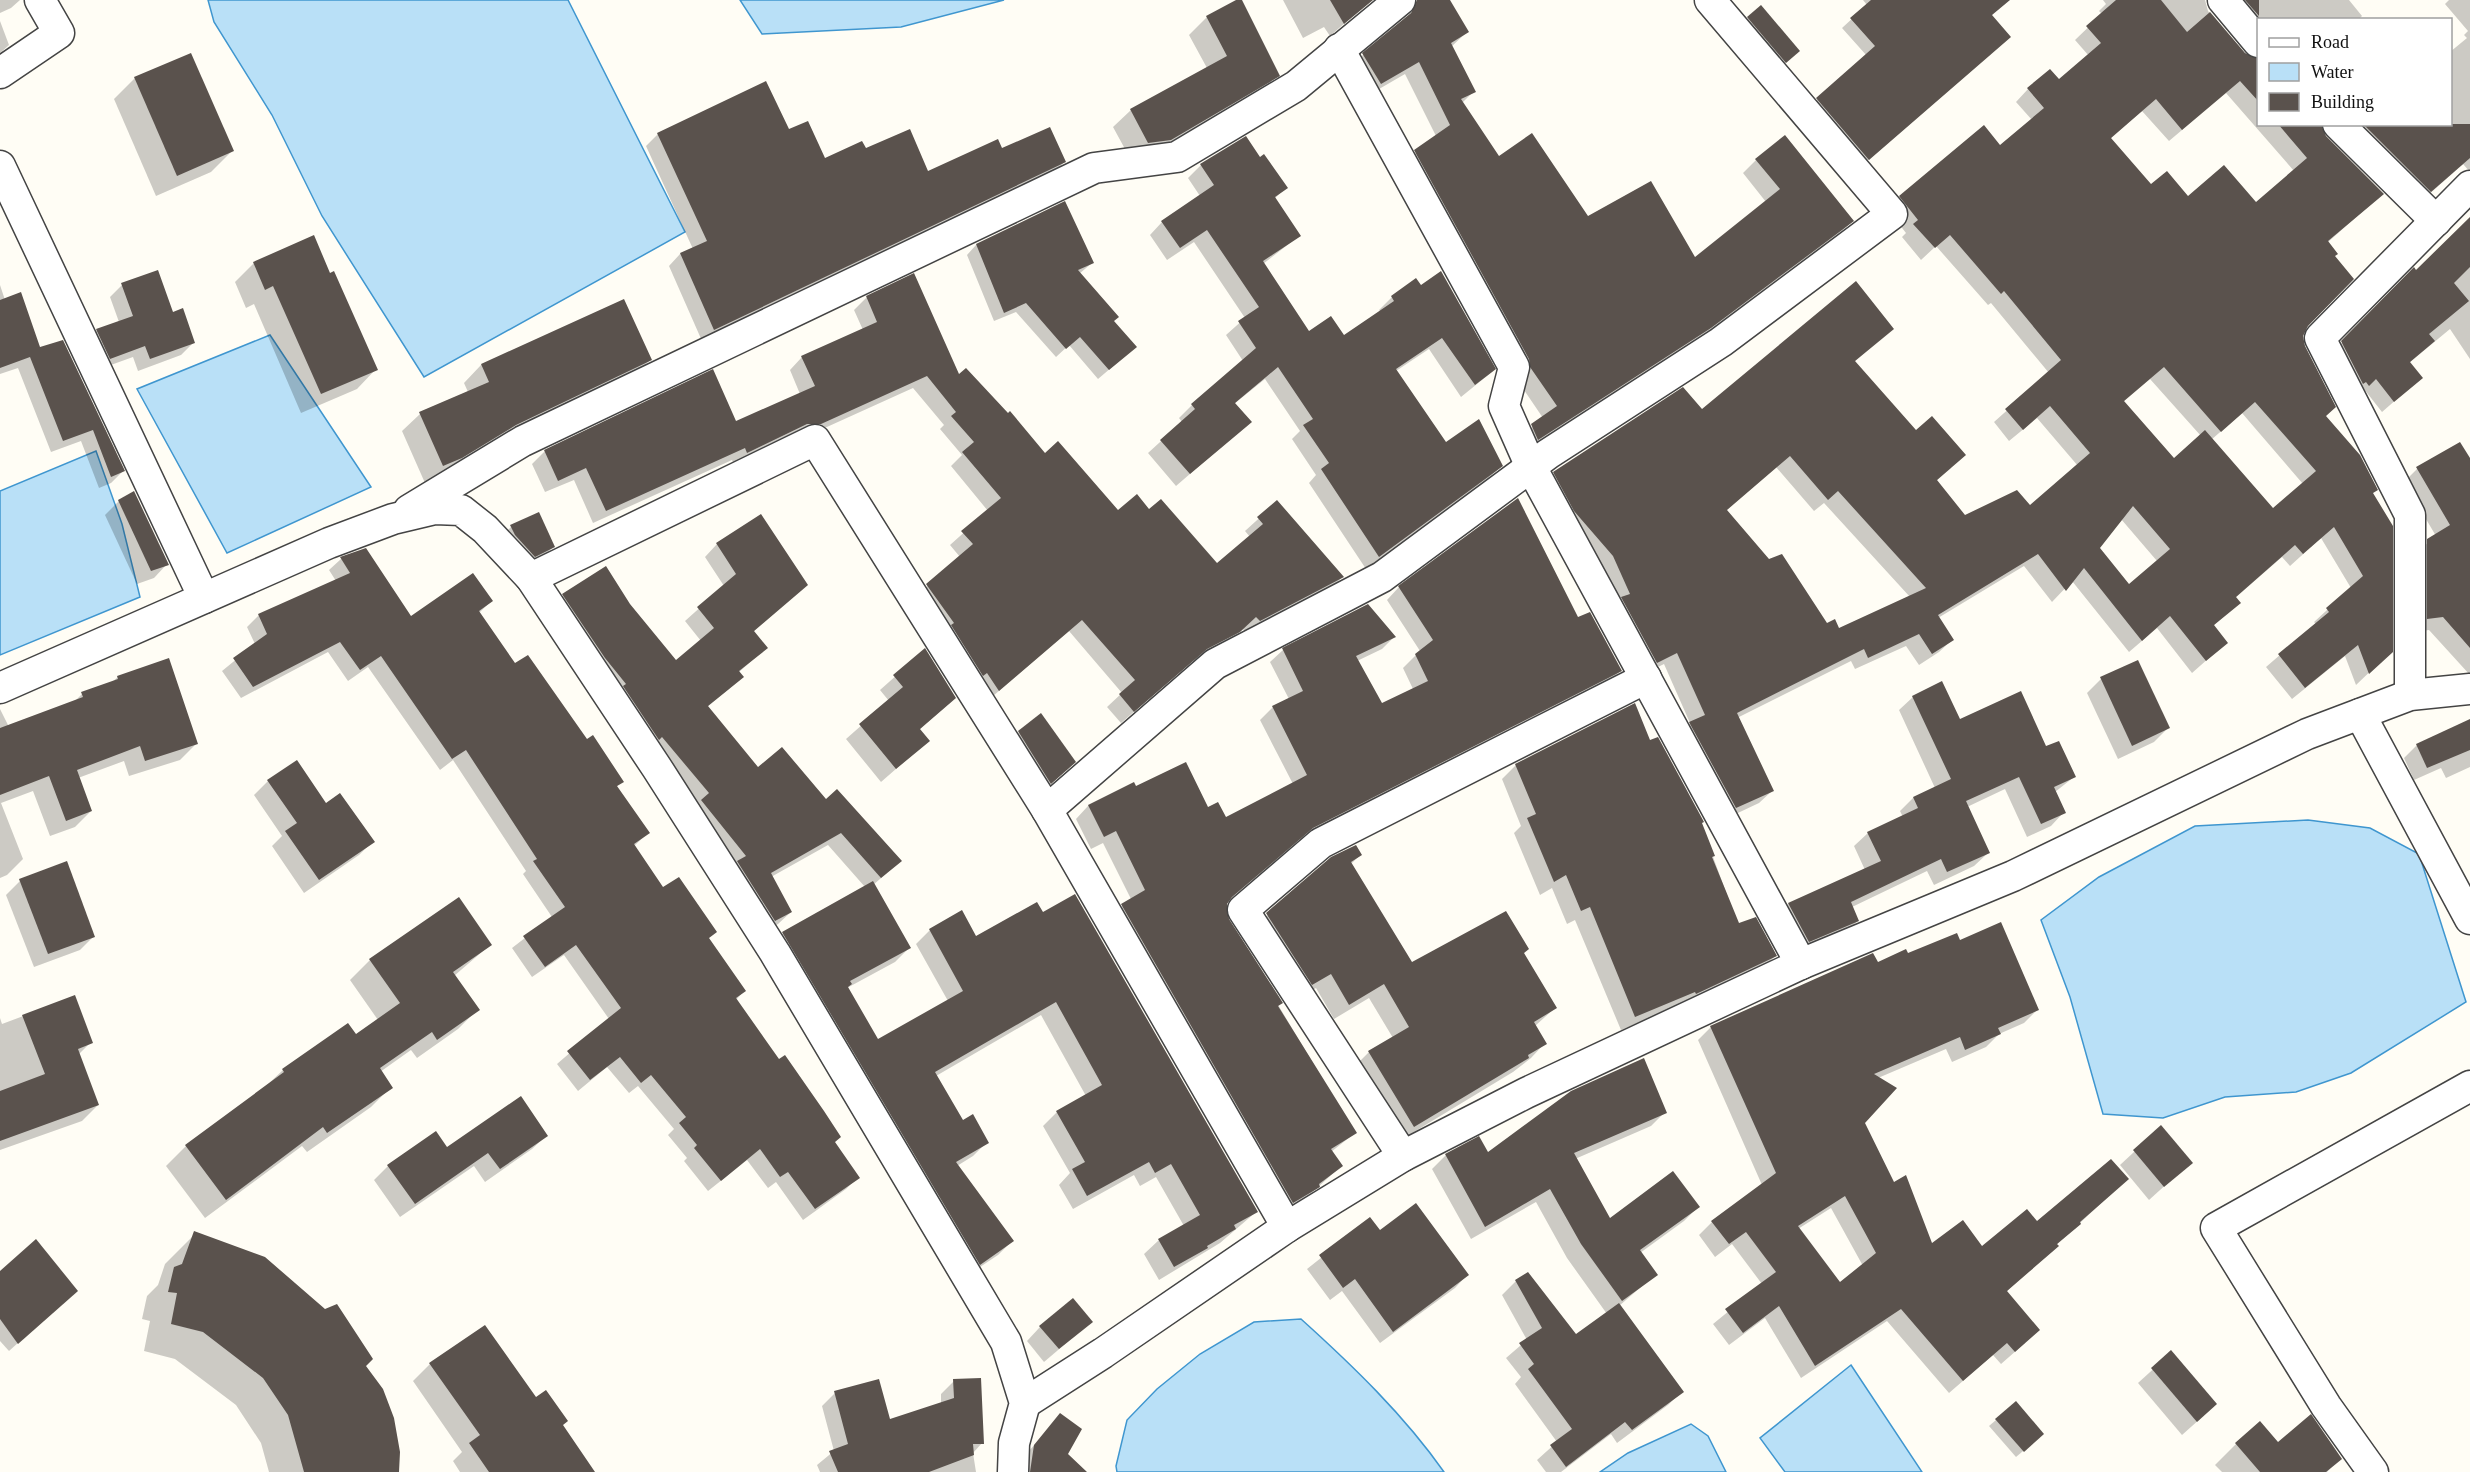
<svg xmlns="http://www.w3.org/2000/svg" width="2470" height="1472" font-family="'Times New Roman',serif">
<style>
.water{fill:#b9e0f7;stroke:#3f96cf;stroke-width:1.5}
.shadow{fill:#0003;fill-rule:evenodd}
.building{fill:#5a524d;fill-rule:evenodd}
.lines{fill:none;stroke-linecap:round;stroke-linejoin:round}
.minor-casing{stroke:#444;stroke-width:33}
.minor{stroke:#fff;stroke-width:30}
</style>
<rect width="100%" height="100%" fill="#fffdf5"/>
<g class="water">
<path d="M208,0H568L685,232L424,377L322,216L272,115L214,22Z"/>
<path d="M740,0H1004L901,27L762,34Z"/>
<path d="M270,335L371,487L227,553L137,389Z"/>
<path d="M96,451L122,524L140,597L0,655V491Z"/>
<path d="M2308,820L2370,828L2419,854L2466,1002L2351,1073L2296,1092L2225,1097L2163,1118L2103,1114L2070,997L2041,920L2099,877L2195,826Z"/>
<path d="M1301,1319C1352,1365 1404,1415 1444,1472H1117L1116,1466L1127,1420L1157,1389L1200,1354L1254,1322Z"/>
<path d="M1851,1365L1922,1472H1785L1760,1438Z"/>
<path d="M1691,1424L1708,1436L1726,1472H1600L1628,1453Z"/>
</g>
<g class="shadow">
<path d="M0,0H20L11,8L0,13Z"/>
<path d="M1240,0L1278,75L1260,93L1152,158L1131,160L1113,127L1131,110L1207,68L1189,35L1207,17Z"/>
<path d="M1283,0H1371L1330,36L1324,27L1303,38Z"/>
<path d="M1445,0H1448L1467,32L1451,47L1474,91L1462,103L1498,158L1588,218L1695,260L1766,202L1743,173L1756,160L1852,221L1839,234L1696,341L1525,452L1519,439L1543,418L1518,381L1402,164L1436,136L1405,74L1367,96L1350,68L1363,55Z"/>
<path d="M1863,0H2007L1990,16L1999,46L1859,168L1808,108L1867,56L1842,28L1867,5Z"/>
<path d="M2103,0H2205L2208,11L2244,54L2258,60V124H2320L2325,137L2382,194L2327,243L2301,336L2325,417L2372,494L2378,664L2356,685L2345,656L2292,699L2266,667L2316,624L2314,622L2351,588L2321,538L2290,566L2282,557L2235,598L2239,603L2213,626L2226,643L2192,673L2157,628L2129,652L2072,581L2052,602L2024,566L1938,618L1952,640L1939,652L1919,665L1906,646L1855,669L1851,661L1737,718L1772,791L1759,803L1723,820L1677,736L1690,723L1664,664L1644,674L1541,486L1554,473L1892,329L1854,362L1916,433L1951,468L1936,481L1965,517L2030,507L2078,466L2037,418L2009,441L1994,422L2049,373L1991,303L1988,305L1936,246L1921,260L1902,237L1906,233L1888,210L1900,197L2000,147L2032,120L2016,102L2028,89L2059,81L2089,56L2075,40L2102,14L2099,11L2106,4ZM2226,93L2294,171L2255,204L2188,198L2151,186L2110,139L2142,111L2169,141ZM2150,379L2201,436L2173,460L2123,402ZM2242,413L2303,484L2273,510L2211,440ZM1776,467L1814,511L1824,503L1910,597L1838,630L1826,625L1725,511ZM2121,519L2157,561L2129,586L2098,548Z"/>
<path d="M2221,0H2349L2362,16L2358,20H2258Z"/>
<path d="M2449,0H2470V172L2463,164L2418,204L2338,124H2450V52L2467,38L2464,35L2468,31L2445,4Z"/>
<path d="M1748,18L1791,58L1779,68L1742,25Z"/>
<path d="M0,21L9,45L0,53Z"/>
<path d="M135,78L232,151L211,172L156,196L114,99Z"/>
<path d="M788,131L824,160L865,150L928,173L1002,150L1064,162L1053,174L702,341L669,266L680,254L693,249L646,146L658,134Z"/>
<path d="M1246,138L1260,159L1286,188L1274,199L1299,236L1263,264L1309,333L1344,337L1381,312L1379,310L1392,297L1421,287L1441,273L1493,371L1461,397L1429,349L1396,371L1445,444L1501,466L1488,479L1366,569L1309,483L1316,475L1292,439L1300,431L1265,379L1234,404L1250,422L1176,486L1148,453L1182,422L1179,418L1192,405L1243,361L1226,335L1245,318L1194,242L1167,260L1150,235L1162,222L1200,196L1188,178L1201,165Z"/>
<path d="M2470,239V359L2450,329L2409,363L2421,378L2382,412L2364,389L2357,396L2331,354L2414,269L2416,272Z"/>
<path d="M976,245L1092,263L1079,274L1113,321L1125,356L1098,379L1069,345L1056,357L1016,312L994,321L967,255Z"/>
<path d="M254,263L330,275L376,369L357,389L301,413L254,304L246,308L235,282Z"/>
<path d="M0,285L5,300L123,471L111,483L99,488L81,441L51,452L18,368L0,374Z"/>
<path d="M122,285L172,314L194,342L181,355L138,371L133,357L97,370L84,342L97,330L119,322L110,297Z"/>
<path d="M867,297L1045,455L1118,512L1149,511L1217,566L1250,537L1245,531L1277,502L1342,577L1330,590L1246,633L1243,629L1225,644L1192,661L1121,723L1107,707L1122,693L1069,631L986,702L914,598L960,557L950,545L988,511L951,466L962,455L940,429L944,425L913,388L807,436L734,465L732,460L593,523L574,480L545,492L532,464L545,451L735,423L800,394L790,370L802,357L863,330L854,310Z"/>
<path d="M623,301L650,360L632,378L425,483L402,431L420,414L468,392L464,383L481,365Z"/>
<path d="M2470,461V675L2429,630L2415,632V554L2436,536L2404,482L2417,469Z"/>
<path d="M119,501L167,564L154,578L137,584L105,515Z"/>
<path d="M511,527L553,547L539,561L520,570L497,541Z"/>
<path d="M717,544L806,585L753,632L766,648L738,673L729,689L707,707L758,769L782,749L887,873L873,885L909,948L895,962L847,988L877,1041L948,1001L916,944L930,930L976,938L1036,904L1256,1212L1220,1243L1159,1280L1144,1254L1159,1240L1184,1226L1156,1177L1140,1186L1134,1175L1073,1209L1059,1185L1070,1173L1043,1126L1057,1112L1086,1096L1041,1015L936,1076L962,1123L987,1142L973,1156L957,1166L1012,1241L998,1255L965,1277L769,947L783,933L865,887L828,845L771,877L791,912L778,924L762,933L551,608L563,595L629,604L675,662L701,641L685,621L724,586L705,557Z"/>
<path d="M365,549L410,618L491,601L478,614L514,666L622,782L616,787L648,833L634,846L663,889L708,939L744,991L736,1000L858,1177L846,1189L803,1220L776,1182L768,1188L747,1160L708,1191L684,1161L687,1158L668,1135L674,1129L638,1086L629,1093L607,1067L578,1091L557,1064L609,1019L564,955L532,977L512,948L552,917L523,874L526,871L453,760L440,770L368,667L348,681L328,652L241,698L222,671L255,644L247,627L259,615L336,581L329,570L341,559Z"/>
<path d="M1399,587L1577,619L1620,671L1608,683L1299,840L1226,904L1227,920L1355,1133L1331,1152L1341,1166L1305,1199L1280,1214L1109,917L1131,899L1103,843L1091,849L1076,819L1088,806L1133,784L1135,788L1207,809L1225,819L1293,784L1260,720L1273,707L1289,699L1270,662L1283,650L1394,637L1382,649L1357,661L1382,705L1413,689L1403,668L1420,651L1387,600Z"/>
<path d="M925,650L955,698L919,730L928,741L881,782L846,739L889,701L880,690Z"/>
<path d="M118,677L196,744L180,760L129,776L124,761L78,778L91,811L75,827L50,836L33,791L1,803L23,859L7,875L0,878V709L9,727L74,702L82,694L112,682Z"/>
<path d="M2101,679L2168,728L2154,742L2118,759L2087,693Z"/>
<path d="M1913,697L1959,721L2046,748L2074,777L2055,792L2064,812L2051,826L2027,837L2005,789L1967,807L1988,853L1974,866L1934,885L1927,871L1852,907L1858,921L1844,934L1795,955L1775,918L1788,904L1865,870L1854,846L1868,833L1903,817L1900,811L1913,798L1935,788L1899,710Z"/>
<path d="M2470,721V767L2446,778L2441,768L2414,780L2404,758L2417,745Z"/>
<path d="M1019,732L1063,773L1039,794L1007,743Z"/>
<path d="M1649,742L1701,824L1738,925L1775,956L1761,970L1621,1030L1575,920L1567,924L1552,888L1540,895L1514,833L1521,826L1502,779L1516,765Z"/>
<path d="M268,781L326,805L373,841L359,855L304,893L272,846L282,836L254,795Z"/>
<path d="M1360,855L1351,864L1411,964L1523,954L1555,1008L1535,1026L1545,1043L1531,1058L1513,1072L1399,1141L1354,1067L1369,1052L1393,1038L1369,998L1334,1019L1316,988L1297,999L1252,929L1332,859Z"/>
<path d="M20,881L94,936L80,950L34,967L6,895Z"/>
<path d="M1959,942L2037,1010L2024,1023L1999,1034L1986,1047L1952,1062L1946,1049L1878,1078L1863,1123L1893,1184L1931,1246L1982,1249L2127,1179L2006,1292L2025,1343L2001,1364L1993,1355L1949,1393L1887,1321L1801,1378L1765,1318L1729,1345L1713,1324L1762,1284L1732,1244L1715,1257L1699,1235L1712,1222L1762,1185L1698,1040L1711,1027L1877,964ZM1831,1208L1863,1266L1840,1285L1798,1229Z"/>
<path d="M490,945L454,976L478,1009L458,1029L417,1058L411,1050L380,1072L391,1087L371,1107L307,1152L302,1146L205,1218L166,1166L186,1146L265,1087L283,1070L356,1036L378,1020L350,980L370,960Z"/>
<path d="M74,997L91,1042L78,1055L98,1105L82,1121L0,1150V1018L2,1024Z"/>
<path d="M1665,1112L1651,1126L1575,1159L1610,1220L1698,1207L1684,1221L1640,1253L1656,1274L1619,1306L1682,1391L1668,1405L1617,1443L1611,1434L1561,1472H1546L1537,1460L1557,1442L1515,1384L1521,1377L1506,1358L1527,1340L1502,1295L1516,1281L1576,1336L1607,1314L1567,1258L1536,1202L1471,1239L1432,1169L1446,1155L1487,1154Z"/>
<path d="M2161,1127L2191,1162L2149,1200L2120,1165Z"/>
<path d="M546,1136L532,1149L485,1182L474,1166L400,1217L374,1180L388,1166L447,1149Z"/>
<path d="M1370,1219L1379,1233L1467,1275L1455,1288L1380,1343L1342,1291L1330,1300L1307,1269Z"/>
<path d="M193,1236L364,1366L397,1472H269L261,1443L236,1405L175,1359L144,1351L150,1321L142,1319L147,1296L158,1285L165,1264Z"/>
<path d="M0,1273L76,1291L9,1351L0,1341Z"/>
<path d="M1091,1322L1044,1362L1027,1341L1040,1327Z"/>
<path d="M2171,1353L2201,1418L2182,1435L2138,1383Z"/>
<path d="M430,1364L535,1399L562,1425L594,1472H460L453,1461L462,1452L413,1381Z"/>
<path d="M954,1381L982,1443L973,1453L976,1472H820L817,1465L834,1451L822,1406L835,1393L889,1421L941,1404V1394Z"/>
<path d="M1060,1415L1066,1454L1075,1472H1021L1023,1458Z"/>
<path d="M1996,1420L2036,1440L2016,1457L1989,1426Z"/>
<path d="M2236,1444H2278L2340,1458L2327,1472H2222L2215,1465Z"/>
</g>
<g class="building">
<path d="M1236,0H1242L1280,76L1171,140L1148,143L1130,109L1227,56L1206,16Z"/>
<path d="M1330,0H1373L1344,24Z"/>
<path d="M1417,0H1450L1469,32L1451,43L1476,92L1461,99L1499,156L1532,133L1588,216L1651,181L1695,257L1780,189L1755,159L1785,135L1854,221L1711,328L1538,440L1531,424L1557,406L1530,367L1529,359L1414,150L1450,125L1419,62L1381,84L1362,53L1411,13Z"/>
<path d="M1871,0H2010L1992,15L2011,37L1869,160L1816,98L1875,46L1850,18Z"/>
<path d="M2116,0H2161L2187,32L2210,12L2245,53L2259,59V102L2240,81L2182,130L2156,99L2111,138L2151,184L2167,171L2188,196L2224,165L2256,202L2307,158L2278,124H2321L2326,136L2384,194L2328,241L2338,254L2335,256L2354,279L2308,326L2303,336L2305,346L2336,407L2326,416L2360,455L2378,490L2373,493L2393,526V652L2369,674L2358,645L2305,688L2278,654L2329,612L2326,608L2363,576L2334,527L2303,554L2295,545L2236,597L2241,603L2214,625L2228,643L2206,661L2170,616L2142,641L2084,568L2066,591L2038,554L1938,615L1954,640L1932,654L1919,634L1868,658L1864,649L1737,713L1774,791L1736,808L1689,722L1705,715L1677,653L1657,663L1621,597L1630,594L1613,556L1574,511L1553,472L1683,387L1702,409L1856,281L1894,329L1855,361L1916,430L1932,416L1966,455L1937,480L1965,515L2017,490L2030,505L2090,453L2050,406L2023,430L2005,409L2061,360L2004,291L2001,294L1950,235L1935,248L1913,224L1918,220L1899,196L1984,125L2000,145L2044,108L2027,88L2050,69L2059,79L2101,43L2086,26ZM2164,367L2221,432L2255,402L2316,471L2273,508L2205,430L2174,458L2124,401ZM1790,456L1828,500L1838,491L1926,588L1839,628L1835,619L1827,623L1782,554L1769,559L1727,510ZM2133,506L2170,549L2129,584L2100,548Z"/>
<path d="M2245,0H2259V16Z"/>
<path d="M1761,5L1800,51L1786,63L1747,17Z"/>
<path d="M191,53L234,151L177,176L134,77Z"/>
<path d="M766,81L789,129L808,121L825,158L862,141L866,148L910,129L928,171L998,139L1002,148L1050,127L1066,162L714,330L680,253L707,241L657,133Z"/>
<path d="M2363,124H2470V158L2431,192Z"/>
<path d="M1246,136L1260,157L1264,154L1288,188L1275,197L1301,236L1263,261L1309,331L1331,316L1344,335L1394,301L1391,296L1416,278L1421,285L1441,271L1496,369L1475,385L1442,338L1396,369L1446,442L1479,419L1503,466L1379,557L1321,469L1329,463L1303,425L1313,419L1278,367L1235,403L1252,422L1190,474L1160,440L1195,409L1191,404L1256,348L1238,321L1259,307L1207,230L1180,248L1161,221L1214,185L1200,164Z"/>
<path d="M1065,201L1094,263L1078,270L1119,317L1114,321L1137,347L1109,370L1080,337L1066,349L1026,303L1004,313L976,244Z"/>
<path d="M2470,217V267L2454,283L2469,301L2429,334L2435,341L2410,362L2423,378L2394,402L2376,379L2369,386L2366,382L2363,384L2341,341L2414,267L2416,270Z"/>
<path d="M314,235L330,273L334,271L378,370L321,394L273,286L265,290L253,262Z"/>
<path d="M158,270L173,312L183,308L195,343L150,359L145,346L110,359L96,329L133,316L121,283Z"/>
<path d="M914,273L959,374L966,368L1008,413L1010,411L1045,453L1058,441L1118,510L1137,494L1149,509L1161,499L1217,563L1263,524L1257,517L1277,500L1344,577L1260,621L1256,617L1240,632L1207,649L1134,712L1119,694L1135,680L1082,620L999,691L987,673L983,676L951,625L954,623L926,584L973,544L961,531L1001,498L962,452L974,442L951,416L956,412L927,376L821,424H807L747,453L745,448L606,511L586,468L558,481L544,450L713,369L736,421L815,386L801,356L877,322L866,296Z"/>
<path d="M21,292L40,347L63,340L125,471L111,477L93,430L63,441L30,357L0,368V300Z"/>
<path d="M624,299L652,360L516,425L462,458L443,466L419,412L489,382L481,364Z"/>
<path d="M2460,442L2470,458V648L2443,617L2427,619V539L2450,525L2416,467Z"/>
<path d="M134,491L169,565L151,571L118,500Z"/>
<path d="M1518,498L1578,617L1590,612L1622,671L1313,828L1232,897L1227,904L1229,919L1283,1003L1278,1006L1357,1133L1331,1149L1343,1166L1319,1184L1320,1187L1293,1203L1121,904L1145,890L1116,831L1104,837L1088,805L1134,782L1136,786L1186,762L1208,807L1218,802L1226,817L1307,775L1272,706L1303,691L1282,648L1368,604L1396,637L1356,656L1382,703L1428,681L1415,654L1433,640L1398,586Z"/>
<path d="M539,512L555,547L535,557L515,535L510,525Z"/>
<path d="M761,514L808,585L754,631L768,648L739,671L744,677L708,706L758,767L782,747L826,799L837,789L902,861L881,878L841,833L771,873L792,912L775,921L737,861L746,856L701,800L709,793L662,737L659,740L623,686L626,684L605,658L562,594L606,566L630,604L676,660L714,628L697,607L736,574L716,543Z"/>
<path d="M366,548L411,616L473,573L493,601L479,611L515,663L528,655L587,739L593,735L624,782L617,786L650,833L634,844L663,887L679,877L717,932L709,938L746,991L736,998L779,1059L785,1055L824,1111L841,1137L835,1142L860,1178L815,1209L788,1172L780,1177L760,1149L721,1181L694,1148L697,1145L679,1123L686,1117L651,1075L641,1083L620,1057L590,1080L567,1051L621,1008L576,945L545,967L523,936L565,907L533,861L537,859L466,750L452,759L381,656L360,670L340,642L253,687L233,658L267,634L258,614L350,573L340,557Z"/>
<path d="M925,648L956,698L920,729L930,741L896,769L859,724L903,687L893,675Z"/>
<path d="M169,658L198,744L145,761L140,746L77,770L92,811L66,821L49,776L0,795V728L83,697L81,692L118,679L117,676Z"/>
<path d="M2138,660L2170,728L2132,746L2100,677Z"/>
<path d="M1942,681L1960,719L2021,691L2046,746L2059,741L2076,777L2054,787L2066,813L2041,824L2019,777L1966,801L1990,853L1947,872L1941,859L1851,902L1859,921L1809,942L1788,903L1881,861L1867,832L1918,808L1913,797L1951,779L1912,696Z"/>
<path d="M1635,703L1650,740L1658,737L1704,822L1702,823L1715,856L1712,857L1739,923L1756,917L1777,956L1696,994L1695,992L1635,1017L1590,907L1581,911L1566,875L1554,882L1527,818L1536,814L1515,764Z"/>
<path d="M1041,713L1076,762L1051,784L1018,731Z"/>
<path d="M2470,719V750L2427,768L2416,744Z"/>
<path d="M297,760L326,803L340,793L375,842L319,880L285,831L297,823L267,780Z"/>
<path d="M1356,845L1362,855L1351,862L1412,962L1506,911L1529,949L1524,953L1557,1008L1534,1022L1547,1044L1528,1055L1529,1058L1414,1127L1368,1051L1409,1027L1384,984L1349,1005L1331,974L1312,985L1266,913L1331,857Z"/>
<path d="M67,861L95,937L48,954L19,879Z"/>
<path d="M873,881L911,948L850,981L852,984L848,987L878,1039L963,991L929,929L962,910L976,936L1037,902L1043,912L1075,894L1258,1212L1234,1225L1236,1229L1207,1246L1208,1248L1174,1267L1158,1239L1200,1215L1171,1164L1155,1173L1149,1162L1087,1196L1072,1169L1085,1162L1056,1111L1102,1085L1056,1002L935,1072L963,1120L973,1114L989,1143L956,1162L1014,1241L980,1265L782,932Z"/>
<path d="M459,897L492,945L453,972L480,1010L437,1040L432,1032L380,1068L393,1088L327,1133L323,1127L226,1200L185,1145L284,1072L282,1069L348,1023L356,1034L400,1003L369,959Z"/>
<path d="M2001,922L2039,1010L1998,1028L2001,1034L1965,1050L1960,1037L1874,1074L1897,1088L1865,1123L1894,1182L1906,1175L1932,1243L1963,1220L1982,1246L2027,1209L2037,1221L2111,1159L2129,1179L2080,1222L2081,1224L2057,1244L2059,1246L2007,1291L2040,1330L2015,1352L2007,1343L1963,1381L1901,1309L1815,1366L1779,1306L1743,1333L1725,1309L1776,1272L1746,1232L1729,1244L1711,1221L1776,1173L1710,1026L1873,953L1878,962L1906,949L1908,953L1957,933L1960,940ZM1845,1196L1876,1253L1840,1282L1798,1226Z"/>
<path d="M75,995L93,1043L78,1049L99,1105L0,1141V1091L45,1074L22,1015Z"/>
<path d="M1644,1058L1667,1113L1574,1153L1610,1218L1673,1171L1700,1207L1640,1250L1658,1275L1622,1301L1581,1244L1550,1189L1485,1227L1445,1154L1479,1136L1488,1152L1571,1091Z"/>
<path d="M521,1096L548,1136L500,1169L488,1153L415,1204L387,1165L436,1131L447,1147Z"/>
<path d="M2161,1125L2193,1163L2164,1187L2133,1150Z"/>
<path d="M1416,1203L1469,1275L1393,1332L1355,1279L1343,1288L1319,1255L1370,1217L1380,1230Z"/>
<path d="M194,1231L265,1257L325,1309L337,1304L373,1359L366,1366L383,1389L394,1418L400,1452L399,1472H304L288,1415L263,1378L203,1332L171,1324L177,1293L168,1292L174,1267L182,1264Z"/>
<path d="M36,1239L78,1291L18,1344L0,1319V1271Z"/>
<path d="M1528,1272L1576,1334L1619,1303L1684,1392L1632,1430L1625,1422L1566,1467L1550,1445L1572,1429L1528,1369L1534,1364L1519,1343L1542,1328L1515,1280Z"/>
<path d="M1073,1298L1093,1322L1059,1349L1039,1326Z"/>
<path d="M485,1325L536,1397L546,1390L568,1421L563,1425L595,1472H489L469,1443L480,1435L429,1363Z"/>
<path d="M2171,1350L2217,1404L2197,1422L2151,1368Z"/>
<path d="M981,1378L984,1444H973L974,1455L929,1472H838L829,1451L848,1444L834,1391L879,1379L890,1419L954,1398L953,1379Z"/>
<path d="M2016,1401L2044,1434L2024,1452L1995,1419Z"/>
<path d="M1060,1413L1082,1429L1068,1454L1087,1472H1030L1034,1445Z"/>
<path d="M2311,1414L2342,1459L2326,1472H2260L2235,1443L2260,1421L2278,1442Z"/>
</g>
<g class="lines">
<g class="minor-casing">
<g id="minor">
<path d="M2223,0L2258,42"/>
<path d="M1339,49L1514,367L1504,406L1531,467L1801,964"/>
<path d="M0,73L59,33L40,0"/>
<path d="M2338,124L2436,221"/>
<path d="M0,166L204,598"/>
<path d="M409,510L523,441L1094,168L1177,157L1296,86L1400,0"/>
<path d="M531,578L815,440L1047,810L1215,664L1382,577L1548,454L1721,342L1892,214L1710,0"/>
<path d="M0,688L329,543L393,519L435,509L461,510L485,529L531,578L657,768L775,953L1006,1342L1025,1403L1014,1443L1013,1472"/>
<path d="M2410,695V515L2320,338L2470,186"/>
<path d="M2360,714L2470,919"/>
<path d="M1047,810L1287,1227"/>
<path d="M1403,1156L1243,910L1321,843L1646,678"/>
<path d="M1025,1403L1103,1353L1287,1227L1403,1156L1526,1093L1801,964L2013,876L2307,734L2410,695L2470,689"/>
<path d="M2373,1472L2326,1406L2216,1228L2470,1086"/>
</g>
</g>
<use href="#minor" class="minor"/>
</g>
<rect x="2257" y="18" width="195" height="108" fill="#ffffff" stroke="#a0a0a0" stroke-width="1.5"/>
<rect x="2269" y="38" width="30" height="9" fill="#ffffff" stroke="#a0a0a0" stroke-width="1.5"/>
<text x="2311" y="48" font-size="18" fill="#111111">Road</text>
<rect x="2269" y="63" width="30" height="18" fill="#b9e0f7" stroke="#a0a0a0" stroke-width="1.5"/>
<text x="2311" y="78" font-size="18" fill="#111111">Water</text>
<rect x="2269" y="93" width="30" height="18" fill="#5a524d" stroke="#a0a0a0" stroke-width="1.5"/>
<text x="2311" y="108" font-size="18" fill="#111111">Building</text>
</svg>
